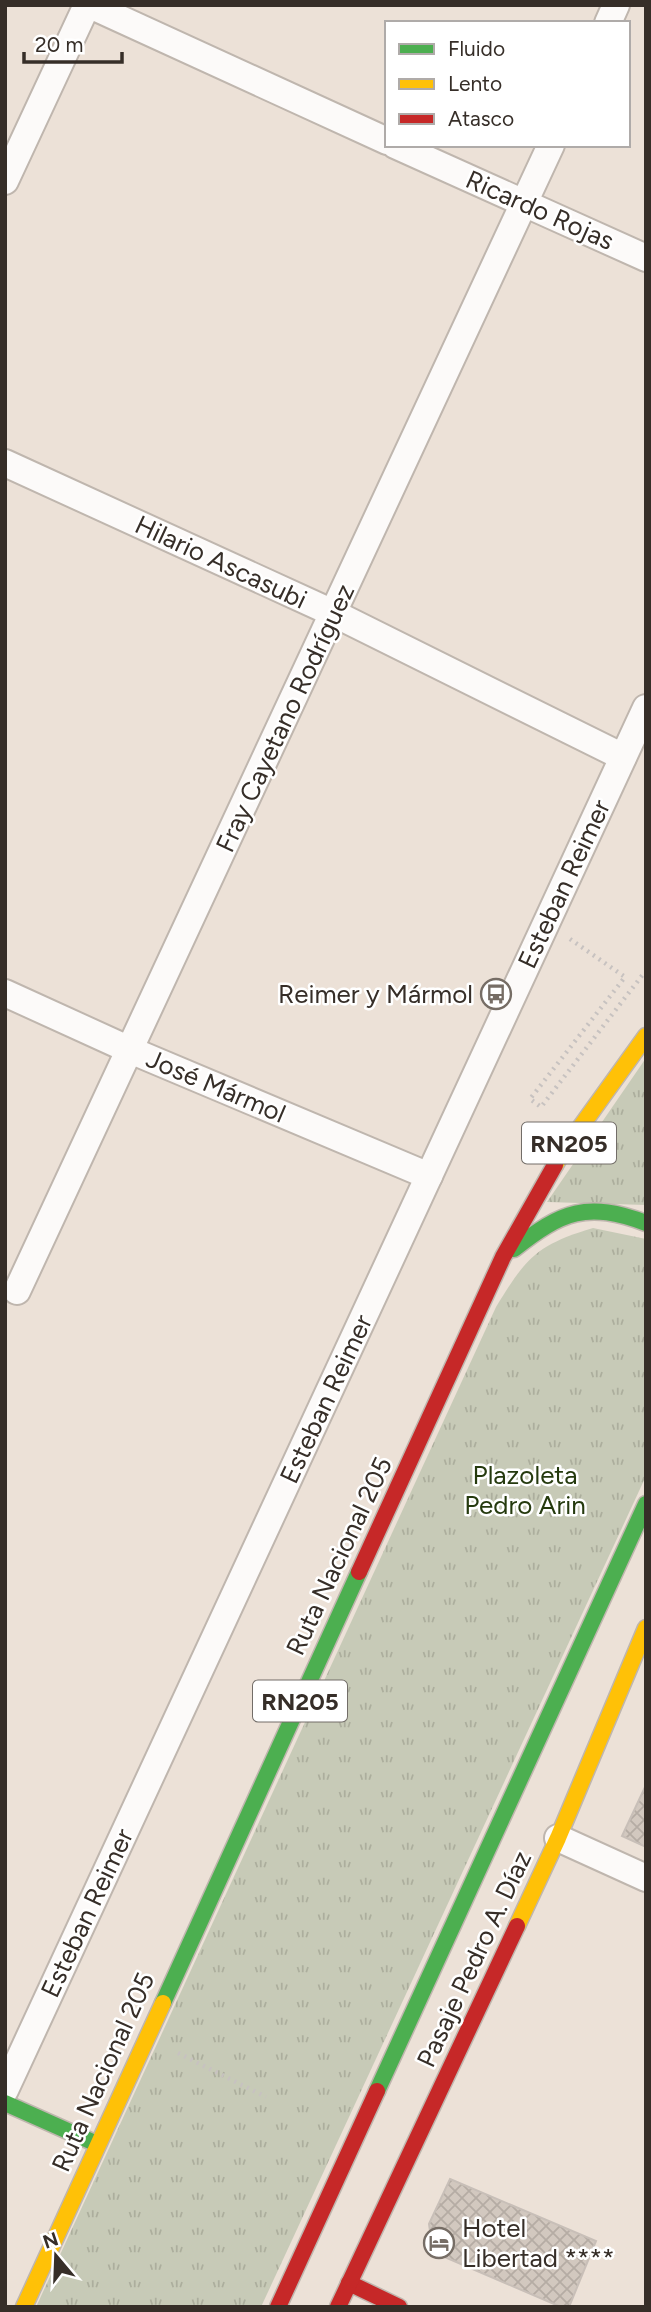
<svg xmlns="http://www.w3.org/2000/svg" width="651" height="2312" font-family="Figtree,sans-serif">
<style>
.park{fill:url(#park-tufts)}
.building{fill:url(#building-cross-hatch);stroke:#c8bfb8;stroke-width:2}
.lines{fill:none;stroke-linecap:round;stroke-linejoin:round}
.street-casing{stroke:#bfb6ae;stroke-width:30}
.fast-casing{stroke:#bfb6ae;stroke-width:19}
.slow-casing{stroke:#bfb6ae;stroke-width:19}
.jam-casing{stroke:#bfb6ae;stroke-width:19}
.path{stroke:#c7c2c0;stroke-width:4.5;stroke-dasharray:2 5;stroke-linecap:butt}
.street{stroke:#fcfaf9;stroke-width:26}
.fast{stroke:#4caf50;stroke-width:16}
.slow{stroke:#ffc107;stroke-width:16}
.jam{stroke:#c62828;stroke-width:16}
.labels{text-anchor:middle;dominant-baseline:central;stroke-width:5;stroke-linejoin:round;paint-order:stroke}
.shield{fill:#fff;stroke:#726d68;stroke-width:2}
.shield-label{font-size:24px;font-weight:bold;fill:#362e28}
.street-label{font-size:26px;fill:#362e28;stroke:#fff}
.poi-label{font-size:26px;fill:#362e28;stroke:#fff;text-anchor:end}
.park-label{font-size:26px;fill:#253a0e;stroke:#fff}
</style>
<defs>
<pattern id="park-tufts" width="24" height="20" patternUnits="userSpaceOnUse" patternTransform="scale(1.75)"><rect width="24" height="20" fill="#c7cab7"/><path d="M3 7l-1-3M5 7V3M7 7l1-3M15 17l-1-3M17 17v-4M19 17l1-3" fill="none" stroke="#acae9d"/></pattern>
<pattern id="building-cross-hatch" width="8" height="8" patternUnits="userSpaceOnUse" patternTransform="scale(1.75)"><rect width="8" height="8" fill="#d2c8bf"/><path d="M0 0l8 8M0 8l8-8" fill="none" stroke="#b5aca4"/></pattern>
</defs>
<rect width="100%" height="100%" fill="#ece1d7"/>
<g class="park">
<path d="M646,1058V1205L547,1202Z"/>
<path d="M593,1228L646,1239V1476L261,2307H36L496,1307C526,1258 536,1245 593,1228Z"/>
</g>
<g class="building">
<path d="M646,1785V1847L622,1836Z"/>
<path d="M450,2179L596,2241L569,2307H561L433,2252L429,2224Z"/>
</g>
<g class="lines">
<g class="street-casing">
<g id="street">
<path d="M90,5L387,141"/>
<path d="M608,23L616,5"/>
<path d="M395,145L646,258"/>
<path d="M5,181L87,5"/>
<path d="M5,463L333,613L623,757"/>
<path d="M5,993L130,1050L429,1176"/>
<path d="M17,1291L551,145"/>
<path d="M558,1838L646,1878"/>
<path d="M5,2090L646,708"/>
</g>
</g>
<g class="fast-casing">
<g id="fast">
<path d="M514,1249C562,1211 587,1201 646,1223"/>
<path d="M163,2003L359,1572"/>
<path d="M377,2091L646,1504"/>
<path d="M5,2103L97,2144"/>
</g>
</g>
<g class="slow-casing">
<g id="slow">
<path d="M555,1165L564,1150L646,1036"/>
<path d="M517,1926L558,1838L646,1628"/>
<path d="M24,2307L163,2003"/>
</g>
</g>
<g class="jam-casing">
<g id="jam">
<path d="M359,1572L503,1257L555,1165"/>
<path d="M349,2283L399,2307"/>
<path d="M278,2307L377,2091"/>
<path d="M338,2307L517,1926"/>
</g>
</g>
<g class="path">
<path d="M570,939L625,977L530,1099L541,1107L644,973L646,974"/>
<path d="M178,2053L266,2097"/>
</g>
<use href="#street" class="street"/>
<use href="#fast" class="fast"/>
<use href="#slow" class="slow"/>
<use href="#jam" class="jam"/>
</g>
<defs>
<g id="bus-ring" transform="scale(1.575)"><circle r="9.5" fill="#fff" stroke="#766d65" stroke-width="1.5"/><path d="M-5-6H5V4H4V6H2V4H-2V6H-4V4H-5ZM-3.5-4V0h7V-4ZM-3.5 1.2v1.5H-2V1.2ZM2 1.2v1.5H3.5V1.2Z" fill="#766d65"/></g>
<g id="hotel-ring" transform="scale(1.575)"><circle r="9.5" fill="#fff" stroke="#766d65" stroke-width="1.5"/><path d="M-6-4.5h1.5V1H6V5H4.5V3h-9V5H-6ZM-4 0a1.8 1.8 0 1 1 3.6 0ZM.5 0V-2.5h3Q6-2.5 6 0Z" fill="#766d65"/></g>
</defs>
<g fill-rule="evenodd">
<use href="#bus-ring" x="496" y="994"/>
<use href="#hotel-ring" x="439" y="2243"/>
</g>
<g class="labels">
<g class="shield">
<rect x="522" y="1122.5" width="94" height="41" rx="5"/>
<rect x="253" y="1680.5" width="94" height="41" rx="5"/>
</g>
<g class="shield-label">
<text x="569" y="1143">RN205</text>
<text x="300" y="1701">RN205</text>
</g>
<g class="street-label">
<text transform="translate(540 210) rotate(24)">Ricardo Rojas</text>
<text transform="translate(221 562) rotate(25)">Hilario Ascasubi</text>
<text transform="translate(285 718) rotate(-65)">Fray Cayetano Rodríguez</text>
<text transform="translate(564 884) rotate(-65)">Esteban Reimer</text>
<text transform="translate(216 1086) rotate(23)">José Mármol</text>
<text transform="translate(326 1399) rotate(-65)">Esteban Reimer</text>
<text transform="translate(339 1556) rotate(-65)">Ruta Nacional 205</text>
<text transform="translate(87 1913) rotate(-65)">Esteban Reimer</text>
<text transform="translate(474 1959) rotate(-65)">Pasaje Pedro A. Díaz</text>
<text transform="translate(103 2072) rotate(-66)">Ruta Nacional 205</text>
</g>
<g class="poi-label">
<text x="473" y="994">Reimer y Mármol</text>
<text x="462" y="2228" text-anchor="start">Hotel<tspan x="462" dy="30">Libertad ****</tspan></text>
</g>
<g class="park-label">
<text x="525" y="1475">Plazoleta<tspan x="525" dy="30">Pedro Arin</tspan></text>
</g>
</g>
<rect width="651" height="2312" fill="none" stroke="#362e28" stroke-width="14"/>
<rect x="385" y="21" width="245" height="126" fill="#ffffff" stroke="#afaba9" stroke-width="2"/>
<rect x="399" y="44" width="35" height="10" fill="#4caf50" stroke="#afaba9" stroke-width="2"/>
<text x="448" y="56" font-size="21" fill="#362e28">Fluido</text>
<rect x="399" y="79" width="35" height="10" fill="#ffc107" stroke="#afaba9" stroke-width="2"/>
<text x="448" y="91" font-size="21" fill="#362e28">Lento</text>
<rect x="399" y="114" width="35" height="10" fill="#c62828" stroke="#afaba9" stroke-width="2"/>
<text x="448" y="126" font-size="21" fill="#362e28">Atasco</text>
<g transform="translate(56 2256) rotate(341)" stroke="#ffffff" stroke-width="5" paint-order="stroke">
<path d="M0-5L12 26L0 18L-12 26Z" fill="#362e28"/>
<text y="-10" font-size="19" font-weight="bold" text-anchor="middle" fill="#362e28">N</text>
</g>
<path d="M24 52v10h98v-10" fill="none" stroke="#362e28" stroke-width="3.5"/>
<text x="35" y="52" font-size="21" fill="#362e28" stroke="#ffffff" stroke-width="5" paint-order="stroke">20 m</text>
</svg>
